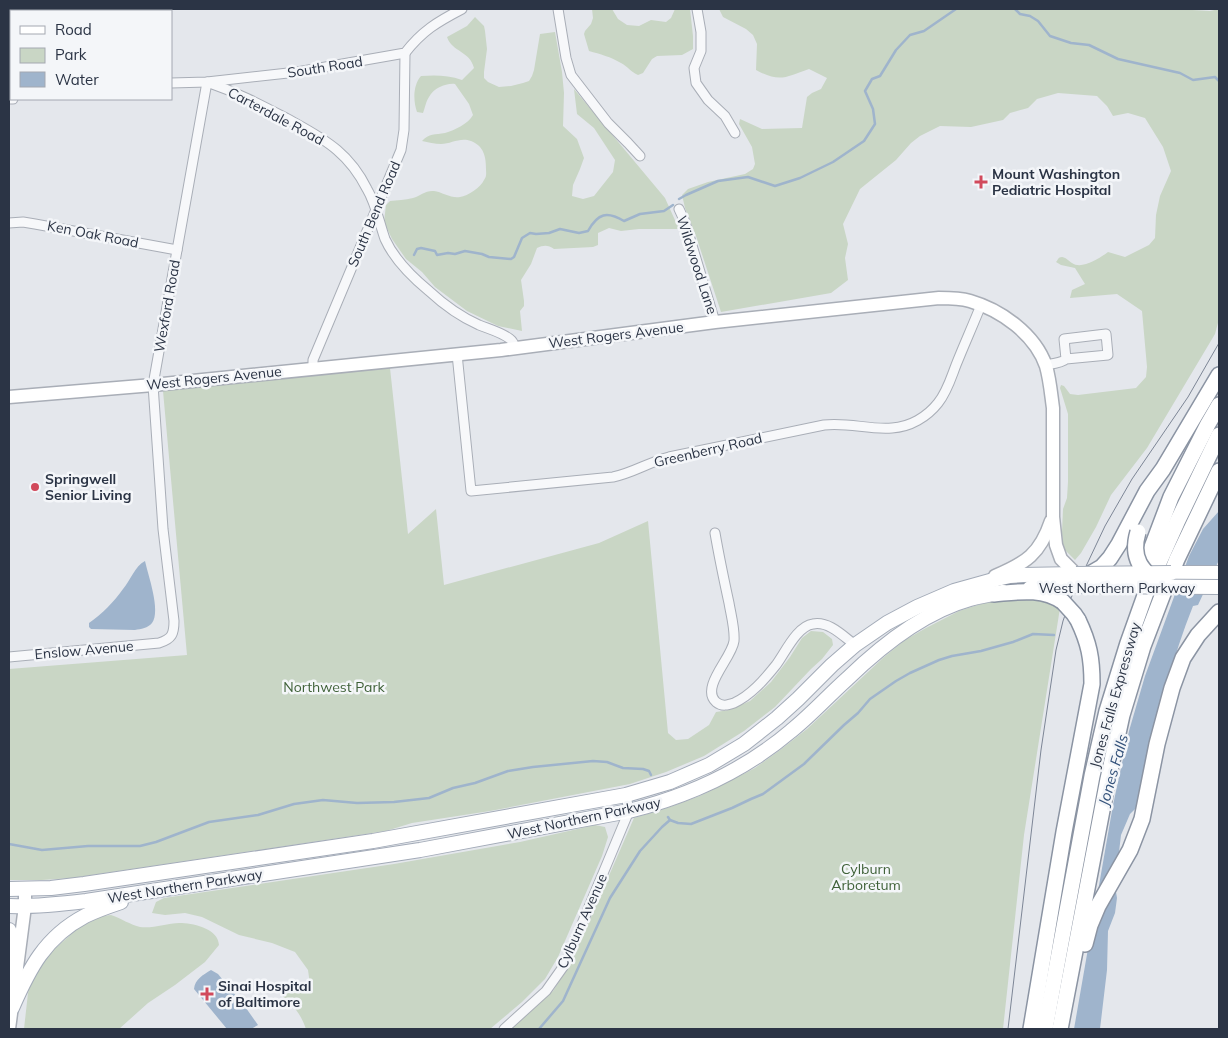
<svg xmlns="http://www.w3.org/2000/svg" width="1228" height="1038" font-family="Mulish,sans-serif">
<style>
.green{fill:#c9d6c5}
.water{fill:#9fb4cc}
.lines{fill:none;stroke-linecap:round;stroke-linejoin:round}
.stream{stroke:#9fb4cc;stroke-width:2.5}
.street-casing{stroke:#a9aeb7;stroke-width:11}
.secondary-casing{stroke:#a9aeb7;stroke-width:15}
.primary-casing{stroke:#a3abb8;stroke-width:16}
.highway-casing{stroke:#8b94a3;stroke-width:18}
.street{stroke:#f7f8fa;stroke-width:9}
.secondary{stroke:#fff;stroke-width:12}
.primary{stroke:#fff;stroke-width:14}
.highway{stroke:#fff;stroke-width:15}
.tram{stroke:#7d8696;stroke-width:1}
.primary-bridge-casing{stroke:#a3abb8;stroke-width:16;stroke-linecap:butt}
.highway-bridge-casing{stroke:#8b94a3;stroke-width:18;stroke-linecap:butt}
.primary-bridge{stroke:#fff;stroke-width:14}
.highway-bridge{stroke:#fff;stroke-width:15}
.poi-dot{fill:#d1495b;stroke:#f4f6f9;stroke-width:2}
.labels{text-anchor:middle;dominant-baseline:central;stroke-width:5;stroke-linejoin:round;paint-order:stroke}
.street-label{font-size:14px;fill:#2b3445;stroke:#f4f6f9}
.poi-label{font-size:14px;font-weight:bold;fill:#2b3445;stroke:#f4f6f9;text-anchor:start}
.park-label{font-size:14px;fill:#3f6138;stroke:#f4f6f9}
.water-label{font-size:15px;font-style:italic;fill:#34527a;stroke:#f4f6f9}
</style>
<rect width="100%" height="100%" fill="#e4e7ec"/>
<g class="green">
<path d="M592,9H612L618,19L627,25L639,26L651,20L666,22L671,18L675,9H690L693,36V49L682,55L657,56L652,59L643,73L638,75C631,72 627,66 621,63C611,57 600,54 589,51L584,34L585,31L591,24L593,18Z"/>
<path d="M719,9H1175L1210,11L1219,9V319L1215,334L1147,448L1111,495L1096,527L1081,553L1075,560L1063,548L1062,532L1063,509L1067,498L1068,482V414L1060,388L1061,385L1064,386L1070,394L1078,395L1136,388L1146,377L1147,367L1142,311L1117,294L1070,298L1072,290L1085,284L1075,268L1061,265L1056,262C1058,260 1058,257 1062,257C1065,257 1069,261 1072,263C1082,270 1100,258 1108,252L1125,257L1149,245L1155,238L1156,215L1160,196L1171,171L1163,147L1145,118L1128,113L1113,116L1107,106L1097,96L1058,93L1037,99L1028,108L1010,113L1003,120L971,127L940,126L920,136L911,143L896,160L860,189L843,224L848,244L845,258L848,280L831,293L721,312L696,236L685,208L682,195L688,189L708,182L745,174L753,169L755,164L752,147L739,124L740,119L762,129L802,128L807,97L812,93L821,89L827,78L809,69C786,77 780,83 756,70L757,44L753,35L746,29L723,17Z"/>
<path d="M475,17L484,26L485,31L487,49L484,72V78L488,82L499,87L511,86L523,83L529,81L532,76L534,70L540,34L555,32L562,72L564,93L563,126L577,139L584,158L580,169L573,185L572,196L583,199L594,196L613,172L615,160L594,128L577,114L574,89L665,198L679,229H639L621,231L609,228L598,233V245L593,247L554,249C548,245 544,245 537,248L531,264L521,280L524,301V306L520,311L522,331L498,326L467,311L435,287L422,272L406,259L392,239L384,222L386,205L390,201C397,200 405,200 413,198C420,196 426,190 434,191C442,192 452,199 460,197C468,196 481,187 484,180C487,176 486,173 486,169C486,157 484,146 471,141C460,137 451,144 441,144C435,144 428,142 422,141C429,133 435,135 445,133C455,130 468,124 473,115L469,104L455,84C446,83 434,88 429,97C426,101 425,108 423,113L417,112C413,101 413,85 421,76C435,75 448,75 462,80L474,68C470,51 452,52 447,37L467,26Z"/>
<path d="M390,368L408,534L436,509L444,585L599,543L648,521L668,733L676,740L688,739L709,725L716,712L729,710L750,701L771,682L790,657L802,638L811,631L823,632L832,639L833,645L822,659L811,669L775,707L744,731L704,756L666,772L630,784L490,811L412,823L386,831L72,878L42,880H9V669L187,655L163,391Z"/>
<path d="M1023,596H1034L1060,608L1024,835L1003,1029H510L553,991L571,963L634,818L670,807L702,795L755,768L780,750L807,729L884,657L905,640L926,628L959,611L987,602Z"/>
<path d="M595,825L605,827L608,837L602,856L558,957L545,979L522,1002L490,1029H306C303,1020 298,1011 291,1004C284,997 281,997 279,986L295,987L310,984L308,970L295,952L272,943L239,935L202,917L185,913L165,915L152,913L156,902L164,898L394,864L520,842Z"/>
<path d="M111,915C120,918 131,925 140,927C154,929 169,922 182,923C196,924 218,929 219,945L205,962L175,985L148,1003L119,1029H24L28,993L31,982L45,955L58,946L78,928L102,916Z"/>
</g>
<g class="water">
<path d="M1219,511V560L1198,605L1193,606C1167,671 1153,739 1137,807L1130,814L1121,835L1115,886L1117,898L1115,913L1108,931L1107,970L1100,1029H1074L1113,805L1129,731L1145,676L1189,556L1203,529Z"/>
<path d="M145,561C148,575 161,611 152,623C148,628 141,629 135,630L91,629L89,627V623C102,614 114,602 123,589C130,581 135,566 145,561Z"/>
<path d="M211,970L218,974L246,1008L258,1025L251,1029H227L194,989C195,979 203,975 211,970Z"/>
</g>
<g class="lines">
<g class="stream">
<path d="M1015,9L1020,14L1030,16L1038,21L1050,36L1071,43L1089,45L1118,59L1180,73L1193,80L1215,77L1219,81"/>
<path d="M679,199L686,195L718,181L748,177L775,186L800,178L833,162L864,141L875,124L873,109L865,91L872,79L880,76L896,50L910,35L924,31L956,9"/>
<path d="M414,255L417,249L421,248L435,251L437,255L448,253L455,254L465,251L482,254L489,257L511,259L514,257L522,238L530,233L536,234L549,233L560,229L579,233L588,231C598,213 607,211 624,221L640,214L664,211L673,205"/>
<path d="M668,817L670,820L678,823L691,824L732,808L751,799L763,794L804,764L844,725L858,713L870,699L896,681L910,673L939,660L952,656L981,651L1013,642L1033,634L1054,635"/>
<path d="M9,844L42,850L88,846H140L156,842L209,822L258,815L294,804L323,800L357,803L394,802L429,798L453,788L475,783L508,771L533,767L593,761L607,762L623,768L643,769L649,771L651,775"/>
<path d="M539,1029L563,1001L610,898L640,851L662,827L670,820"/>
</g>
<g class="street-casing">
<g id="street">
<path d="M558,9L566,58L571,75L608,123L628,143L640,156"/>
<path d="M697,9L701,32V51L694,68L696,83L708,100L725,116L735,133"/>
<path d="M171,83L207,82L297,72L405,53C422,31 437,22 462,9"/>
<path d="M9,99H13"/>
<path d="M679,209L685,222L715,322"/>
<path d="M9,223L23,222L35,224L177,250"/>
<path d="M457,354L471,491L613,477C633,473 649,462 669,457L824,425C848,422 869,430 892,428C910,427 927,417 938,403C947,392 951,378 956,365C964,345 973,325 981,305"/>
<path d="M1045,365C1051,364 1062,363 1066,359L1108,355L1106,334L1064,339L1066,359"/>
<path d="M313,368V360L401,150L404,130L405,53"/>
<path d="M715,533C719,556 724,580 729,603C731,615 735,629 734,641C732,658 700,687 716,702C722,707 728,705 734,703C751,695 764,680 776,665C785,653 797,626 813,624C829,621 843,636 855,645"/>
<path d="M9,657L159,643C172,639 174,634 174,621L163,529L153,385L207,82C236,92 259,104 286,118C304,128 322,137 337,150C350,161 360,175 367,189C376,204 379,222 385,239C394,259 412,277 429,291C443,304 461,317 479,325C489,329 501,332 510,339C513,341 514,344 515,348"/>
<path d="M504,1029L546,991L563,967L571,950L629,811L626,795"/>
</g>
</g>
<g class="secondary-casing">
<g id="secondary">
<path d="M9,397L153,385L501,350L715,322L939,298C950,298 960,298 970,301C1001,310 1035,334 1046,366C1050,380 1051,394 1053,408V517L1056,545L1061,559L1076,574"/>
<path d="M995,576C1026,563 1040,554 1051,521"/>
<path d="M9,1029L25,906V890"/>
</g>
</g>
<g class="primary-casing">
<g id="primary">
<path d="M1171,573H1219"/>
<path d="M1030,588L1071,586"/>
<path d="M9,889L51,888L84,884L373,841L626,795L670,782L709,765L744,744L777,718L798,699L832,665L855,645L887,623L917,607L954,591L997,579L1010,576L1023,575L1076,574"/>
<path d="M9,906C35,907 61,904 86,901L420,850L629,811C689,796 744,771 791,731C811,715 828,696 847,679C881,646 923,612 970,599C981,596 992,594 1003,592"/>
<path d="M9,930L14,943L16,974"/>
<path d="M12,1008C29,969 45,937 85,916C97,910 109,906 121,902"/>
</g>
</g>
<g class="highway-casing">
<g id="highway">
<path d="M1090,574L1102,567L1110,558L1119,544L1147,491L1163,469L1219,375"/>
<path d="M1140,579L1171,497L1208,424L1219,405"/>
<path d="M994,594C1017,592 1042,587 1063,602"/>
<path d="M1085,944L1090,925L1098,906L1130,850L1142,819L1157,744L1172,688L1183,658L1198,635L1219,612"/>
<path d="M1031,1029L1064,832L1092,684C1092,658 1089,643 1078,620"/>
<path d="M1045,1029L1092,776L1107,711L1128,643L1148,587L1178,520L1219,435"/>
<path d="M1060,1029L1108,779L1122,715L1143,646L1164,591L1177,559L1219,471"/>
</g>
</g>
<use href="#street" class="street"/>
<use href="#secondary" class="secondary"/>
<use href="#primary" class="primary"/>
<use href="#highway" class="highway"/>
<path class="tram" d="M1008,1029L1041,750L1056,650L1063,621L1071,598L1105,526L1132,479L1188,397L1219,343"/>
<g class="primary-bridge-casing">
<g id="primary-bridge">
<path d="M1076,574L1171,573"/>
<path d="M1071,586L1219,587"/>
</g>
</g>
<g class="highway-bridge-casing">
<g id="highway-bridge">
<path d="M1138,532C1130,559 1142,570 1161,587"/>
<path d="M1063,602L1074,614L1078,620"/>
</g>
</g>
<use href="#primary-bridge" class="primary-bridge"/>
<use href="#highway-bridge" class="highway-bridge"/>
</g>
<g class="poi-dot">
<path d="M978.5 174.5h5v5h5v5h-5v5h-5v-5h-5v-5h5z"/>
<circle cx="35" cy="487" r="5"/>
<path d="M204.5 986.5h5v5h5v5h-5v5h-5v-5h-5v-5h5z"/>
</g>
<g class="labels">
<g class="street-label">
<text transform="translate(325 67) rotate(-9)">South Road</text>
<text transform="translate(276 116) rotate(28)">Carterdale Road</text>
<text transform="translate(374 214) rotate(-67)">South Bend Road</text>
<text transform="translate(93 234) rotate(11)">Ken Oak Road</text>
<text transform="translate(697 265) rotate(72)">Wildwood Lane</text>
<text transform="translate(167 306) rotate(-80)">Wexford Road</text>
<text transform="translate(616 335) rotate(-7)">West Rogers Avenue</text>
<text transform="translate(214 378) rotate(-6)">West Rogers Avenue</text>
<text transform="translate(708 450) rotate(-13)">Greenberry Road</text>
<text x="1117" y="588">West Northern Parkway</text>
<text transform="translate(84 650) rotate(-5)">Enslow Avenue</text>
<text transform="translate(1115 695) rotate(-74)">Jones Falls Expressway</text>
<text transform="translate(584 818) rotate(-12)">West Northern Parkway</text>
<text transform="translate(185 886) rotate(-9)">West Northern Parkway</text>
<text transform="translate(582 921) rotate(-66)">Cylburn Avenue</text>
</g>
<g class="poi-label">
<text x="992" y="174">Mount Washington<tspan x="992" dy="16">Pediatric Hospital</tspan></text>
<text x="45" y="479">Springwell<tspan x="45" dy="16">Senior Living</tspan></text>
<text x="218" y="986">Sinai Hospital<tspan x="218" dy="16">of Baltimore</tspan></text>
</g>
<g class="park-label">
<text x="334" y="687">Northwest Park</text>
<text x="866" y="869">Cylburn<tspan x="866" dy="16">Arboretum</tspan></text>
</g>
<g class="water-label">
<text transform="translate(1113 770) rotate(-74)">Jones Falls</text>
</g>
</g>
<rect width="1228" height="1038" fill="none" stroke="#2b3445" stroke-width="20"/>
<rect x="10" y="10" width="162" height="90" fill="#f4f6f9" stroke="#a4a8b1"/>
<rect x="20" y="26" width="25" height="8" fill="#ffffff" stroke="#a4a8b1"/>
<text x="55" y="35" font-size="15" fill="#2b3445">Road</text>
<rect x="20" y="48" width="25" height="15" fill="#c9d6c5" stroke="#a4a8b1"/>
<text x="55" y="60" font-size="15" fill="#2b3445">Park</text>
<rect x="20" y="72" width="25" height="15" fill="#9fb4cc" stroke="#a4a8b1"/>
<text x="55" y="85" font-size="15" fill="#2b3445">Water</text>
</svg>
